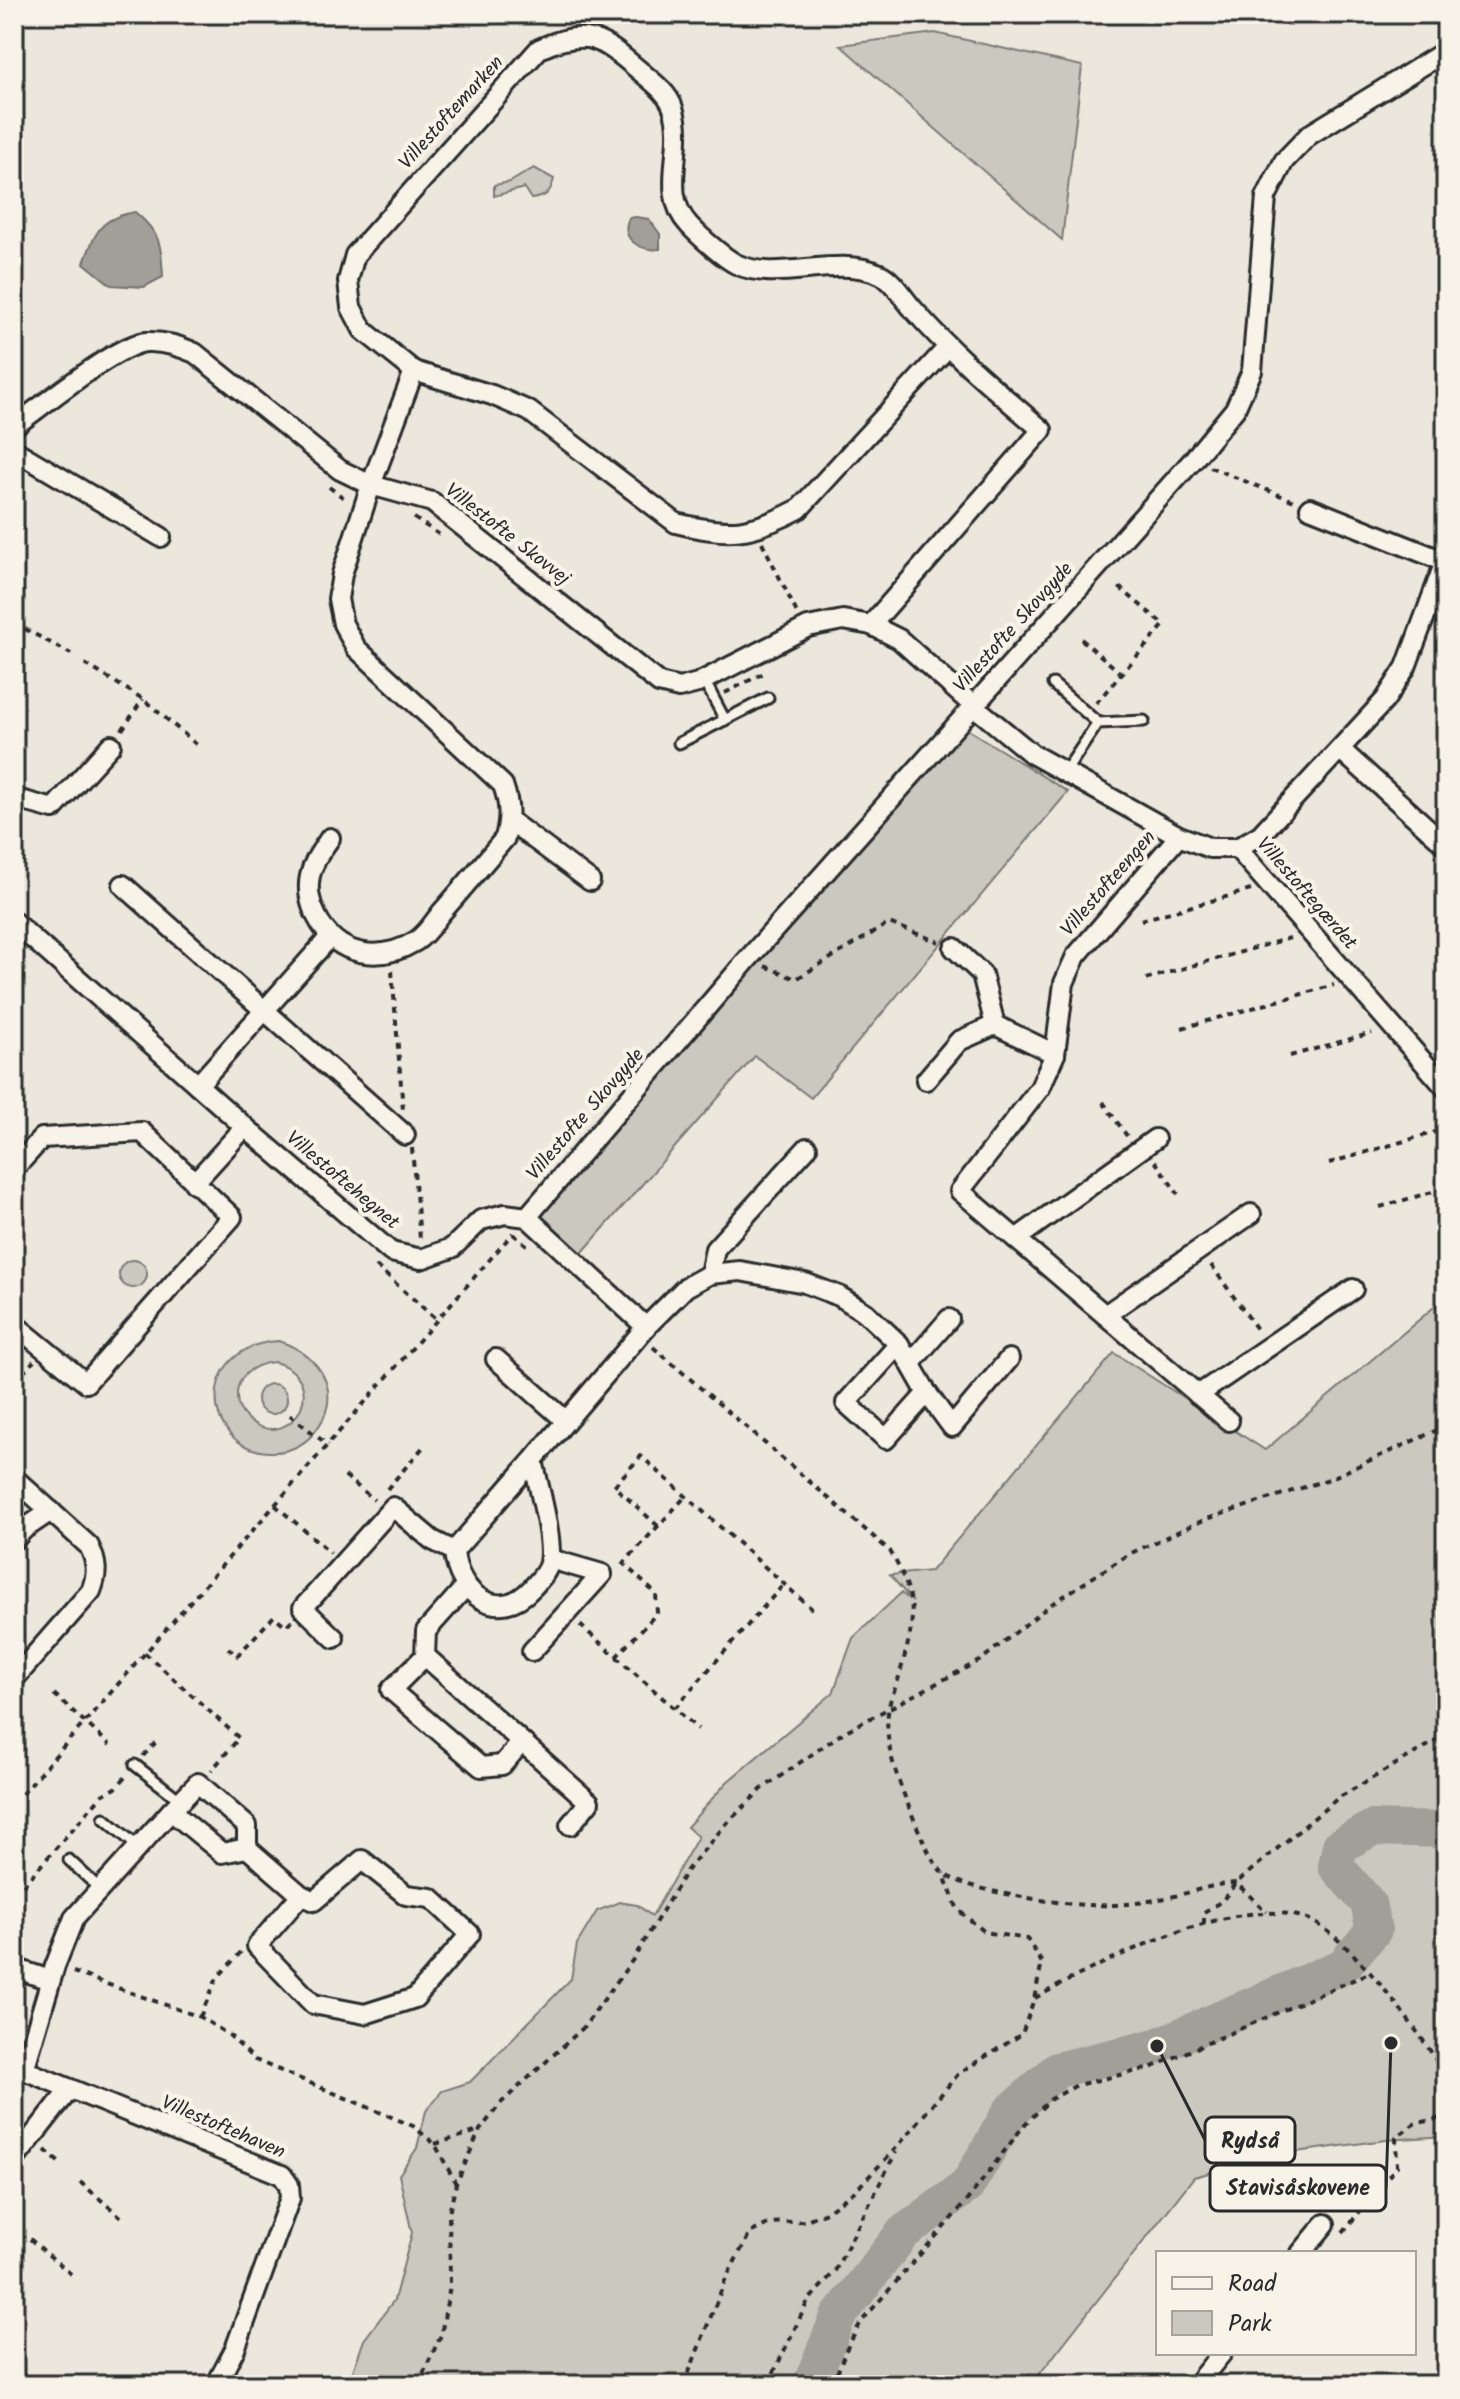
<svg xmlns="http://www.w3.org/2000/svg" width="1460" height="2399" font-family="Kalam,sans-serif">
<style>
.green{fill:#cbc8bf;stroke:#7b7a75;stroke-width:2;fill-rule:evenodd}
.water{fill:#a29f98;stroke:#72716c;stroke-width:2}
.lines{fill:none;stroke-linecap:round;stroke-linejoin:round}
.river{stroke:#a29f98;stroke-width:36}
.service-casing{stroke:#2b2b2b;stroke-width:15}
.minor-casing{stroke:#2b2b2b;stroke-width:24}
.path{stroke:#2b2b2b;stroke-width:4;stroke-dasharray:6 6;stroke-linecap:butt}
.service{stroke:#f7f3e8;stroke-width:9}
.minor{stroke:#f7f3e8;stroke-width:18}
.labels{text-anchor:middle;dominant-baseline:central;stroke-width:8;stroke-linejoin:round;paint-order:stroke}
.street-label{font-size:20px;fill:#2b2b2b;stroke:#f7f3e8}
.leader{fill:none;stroke:#2b2b2b;stroke-width:3}
.callout-dot{fill:#2b2b2b;stroke:#f7f3e8;stroke-width:3}
.callout{fill:#f7f3e8;stroke:#2b2b2b;stroke-width:3}
.callout-label{font-size:22px;text-anchor:middle;font-weight:bold;fill:#2b2b2b}
</style>
<rect width="100%" height="100%" fill="#ebe7dd"/>
<filter id="ink" filterUnits="userSpaceOnUse"><feTurbulence type="fractalNoise" baseFrequency=".0125" numOctaves="2"/><feDisplacementMap in="SourceGraphic" scale="16" xChannelSelector="R" yChannelSelector="G"/><feConvolveMatrix kernelMatrix="1 2 1 2 8 2 1 2 1" color-interpolation-filters="sRGB"/></filter>
<g filter="url(#ink)">
<g class="green">
<path d="M935,33L1082,66L1062,240L840,45Z"/>
<path d="M534,168L554,179C550,194 546,197 531,199L524,188L494,196V185L510,182Z"/>
<path d="M967,729L1068,792L811,1098L755,1056L581,1254L536,1215L757,962Z"/>
<circle cx="133" cy="1274" r="14"/>
<path d="M1446,1297V2136L1386,2140L1281,2154L1194,2177L1031,2385H348L364,2340L394,2300L412,2233L399,2175L417,2148L426,2111L442,2091L470,2082L571,1979L577,1944L597,1911L619,1902L637,1905L652,1916L698,1837L687,1827L727,1782L833,1693L853,1638L901,1593L913,1602L890,1575L931,1571L1114,1353L1265,1450Z"/>
<path d="M278,1341C322,1354 346,1396 313,1434C302,1447 285,1453 269,1452C200,1448 195,1346 278,1341ZM274,1362C332,1378 294,1450 253,1423C246,1419 240,1412 238,1404C232,1379 252,1364 274,1362Z"/>
<circle cx="272" cy="1399" r="15"/>
</g>
<g class="water">
<path d="M135,212C161,234 161,244 163,277L144,287L111,285L84,263C96,231 100,218 135,212Z"/>
<path d="M636,217L649,219L660,234V249C641,252 619,239 629,218Z"/>
</g>
<g class="lines">
<path class="river" d="M810,2385L838,2317L903,2233L967,2186L1010,2112L1057,2070L1157,2046L1343,1966L1374,1930L1368,1903L1336,1866L1340,1846L1372,1828L1446,1830"/>
<g class="service-casing">
<g id="service">
<path d="M704,680L725,720"/>
<path d="M1053,684L1098,723"/>
<path d="M679,743L768,698"/>
<path d="M1065,772L1098,723L1144,721"/>
<path d="M135,1765L180,1800"/>
<path d="M104,1818L138,1847"/>
<path d="M69,1860L100,1889"/>
</g>
</g>
<g class="minor-casing">
<g id="minor">
<path d="M14,426C43,406 115,345 146,342C164,341 179,346 195,353L340,470L371,485L432,502L659,683L679,688L698,683L808,627L843,620L871,625L899,639L975,707L1032,754L1179,836L1210,848H1237L1446,1088"/>
<path d="M14,450L161,537"/>
<path d="M1310,508L1446,562"/>
<path d="M871,625L1042,430C997,391 952,354 913,309C904,299 892,279 880,274C834,254 778,284 736,264C724,258 699,236 689,225C658,192 687,147 673,108C668,93 653,82 641,72C603,40 590,26 539,49L355,255L348,281L351,307L363,330L414,371L492,395L529,411L676,523C729,536 750,535 799,509L947,348"/>
<path d="M1341,750L1446,845"/>
<path d="M17,799L53,809L111,745"/>
<path d="M510,821L590,881"/>
<path d="M1179,836L1076,956L1064,983L1055,1054L1040,1088L960,1191L1229,1421"/>
<path d="M330,838C322,850 313,861 310,876C307,889 310,905 317,917C337,957 380,963 416,941C426,935 434,922 441,913C463,888 484,863 505,838C510,818 510,805 503,785L356,648L343,624L338,599L342,574L371,485L414,371"/>
<path d="M1237,848L1260,835L1385,700L1406,667L1445,562"/>
<path d="M123,885L405,1135"/>
<path d="M14,922L245,1127L391,1252L421,1259L452,1248L481,1220L505,1214L527,1217L646,1327"/>
<path d="M954,948L982,974L995,1025L1055,1054"/>
<path d="M926,1080L959,1041L995,1025"/>
<path d="M198,1085L329,938"/>
<path d="M14,1169L42,1138L142,1132L232,1217L86,1383L14,1324"/>
<path d="M194,1183L245,1127"/>
<path d="M527,1217L748,959L1193,460L1235,409L1252,371L1266,197L1284,161L1309,135L1446,51"/>
<path d="M1016,1239L1155,1139"/>
<path d="M710,1274L715,1249L807,1148"/>
<path d="M1105,1315L1251,1214"/>
<path d="M899,1344L846,1403L886,1439L927,1393"/>
<path d="M496,1359L565,1420"/>
<path d="M911,1363L949,1319"/>
<path d="M1198,1395L1353,1289"/>
<path d="M533,1460L454,1551C457,1593 498,1625 532,1588C539,1580 547,1573 549,1563C554,1540 538,1485 533,1460L646,1327L686,1287L710,1274L740,1271L805,1283L839,1296L866,1313L899,1344L927,1393L952,1427L1009,1359"/>
<path d="M14,1478L89,1546C97,1562 98,1574 91,1591L14,1679"/>
<path d="M14,1540L24,1529L51,1511"/>
<path d="M334,1638L303,1608L393,1507L432,1540L454,1551"/>
<path d="M532,1651L602,1574L550,1559"/>
<path d="M425,1656L522,1742L502,1765L481,1767L391,1690L425,1656L426,1631L466,1586"/>
<path d="M522,1742L589,1802L570,1825"/>
<path d="M171,1811L198,1783L247,1826V1848"/>
<path d="M14,1968L50,1980"/>
<path d="M14,2160L70,2089"/>
<path d="M1301,2253L1325,2224"/>
<path d="M216,2385L235,2349L290,2198L289,2185L282,2175L24,2070L55,1966L74,1918L171,1811L222,1853L247,1848L301,1895L314,1901L362,1860L406,1895L431,1898L470,1934L415,1998L365,2014L313,2004L257,1946L301,1895"/>
<path d="M1196,2385L1222,2353"/>
</g>
</g>
<g class="path">
<path d="M1210,467L1294,501"/>
<path d="M329,487L348,501"/>
<path d="M414,518L440,535"/>
<path d="M762,542L797,613"/>
<path d="M14,623L71,654"/>
<path d="M1081,639L1122,674"/>
<path d="M85,664L143,699L197,745"/>
<path d="M725,693L764,673"/>
<path d="M1096,703L1164,625L1119,587"/>
<path d="M122,730L143,699"/>
<path d="M1141,920L1251,890"/>
<path d="M765,966L796,979L889,923L939,942"/>
<path d="M392,971L403,1110"/>
<path d="M1146,979L1290,938"/>
<path d="M1182,1028L1334,985"/>
<path d="M1290,1056L1372,1033"/>
<path d="M1103,1102L1127,1136"/>
<path d="M412,1148L420,1239"/>
<path d="M1155,1161L1178,1194"/>
<path d="M1329,1163L1446,1129"/>
<path d="M1380,1207L1446,1188"/>
<path d="M513,1234L528,1246"/>
<path d="M1211,1265L1259,1332"/>
<path d="M376,1266L437,1320"/>
<path d="M653,1347L890,1551C923,1608 913,1624 897,1684C894,1691 890,1699 889,1707C882,1742 898,1780 911,1812C919,1831 928,1855 941,1871C957,1890 1060,1904 1087,1905C1112,1906 1136,1904 1160,1899C1186,1895 1209,1884 1236,1883L1267,1912"/>
<path d="M14,1382L34,1361"/>
<path d="M290,1415L328,1445"/>
<path d="M345,1476L374,1500"/>
<path d="M387,1489L425,1445"/>
<path d="M275,1505L331,1553"/>
<path d="M658,1526L614,1486L641,1456L812,1609"/>
<path d="M622,1565L686,1496"/>
<path d="M580,1625L698,1729"/>
<path d="M228,1648L237,1656L274,1616L286,1626L292,1620"/>
<path d="M145,1653L239,1738L211,1771"/>
<path d="M616,1657L657,1613L656,1594L624,1564"/>
<path d="M54,1694L110,1745"/>
<path d="M675,1708L784,1584"/>
<path d="M143,1756L158,1740"/>
<path d="M14,1803L513,1233"/>
<path d="M23,1886L102,1795L116,1788L127,1775"/>
<path d="M1204,1924V1912L1222,1901L1236,1883L1338,1798L1446,1735"/>
<path d="M73,1972L200,2017L229,2035L255,2060L413,2126L435,2144L456,2184"/>
<path d="M1035,1998C1099,1964 1233,1893 1305,1918C1346,1931 1424,2037 1446,2076"/>
<path d="M200,2017L217,1978L241,1952"/>
<path d="M435,2144L478,2131"/>
<path d="M45,2150L63,2166"/>
<path d="M80,2182L121,2217"/>
<path d="M1343,2232L1397,2166L1396,2138L1414,2124L1446,2117"/>
<path d="M30,2239L72,2275"/>
<path d="M418,2385L441,2335L450,2286L449,2213L456,2184L480,2130L501,2103L584,2027L634,1958L687,1870L726,1824L762,1789L844,1732L981,1660L1050,1605L1129,1554L1204,1520L1329,1479L1446,1426"/>
<path d="M684,2385L726,2278L750,2233L770,2223L804,2221L826,2212L855,2191L898,2146L959,2073L1022,2034L1034,1999L1042,1963L1027,1939L985,1932L958,1910L943,1873"/>
<path d="M772,2385L774,2372L808,2301L835,2271L896,2152"/>
<path d="M837,2385V2373L846,2350L861,2322L965,2203L1025,2124L1051,2099L1077,2085L1150,2068L1369,1973"/>
</g>
<use href="#service" class="service"/>
<use href="#minor" class="minor"/>
</g>
</g>
<g class="labels">
<g class="street-label">
<text transform="translate(452 113) rotate(-48)">Villestoftemarken</text>
<text transform="translate(507 535) rotate(38)">Villestofte Skovvej</text>
<text transform="translate(1014 628) rotate(-48)">Villestofte Skovgyde</text>
<text transform="translate(1109 884) rotate(-49)">Villestofteengen</text>
<text transform="translate(1306 894) rotate(49)">Villestoftegærdet</text>
<text transform="translate(586 1115) rotate(-49)">Villestofte Skovgyde</text>
<text transform="translate(342 1181) rotate(40)">Villestoftehegnet</text>
<text transform="translate(223 2128) rotate(23)">Villestoftehaven</text>
</g>
</g>
<path class="leader" d="M1157 2046L1205 2140M1391 2043L1386 2188"/>
<g class="callout-dot">
<circle cx="1157" cy="2046" r="8"/>
<circle cx="1391" cy="2043" r="8"/>
</g>
<g class="callout">
<rect x="1205" y="2117" width="90" height="46" rx="8"/>
<rect x="1210" y="2165" width="176" height="46" rx="8"/>
</g>
<g class="callout-label">
<text x="1250" y="2148">Rydså</text>
<text x="1298" y="2195">Stavisåskovene</text>
</g>
<rect width="1460" height="2399" fill="none" stroke="#f7f3e8" stroke-width="48"/>
<rect x="24" y="24" width="1412" height="2351" fill="none" stroke="#2b2b2b" stroke-width="3" filter="url(#ink)"/>
<rect x="1156" y="2251" width="260" height="104" fill="#f7f3e8" stroke="#a5a39c" stroke-width="2"/>
<rect x="1172" y="2277" width="40" height="12" fill="#f7f3e8" stroke="#a5a39c" stroke-width="2"/>
<text x="1228" y="2291" font-size="24" fill="#2b2b2b">Road</text>
<rect x="1172" y="2311" width="40" height="24" fill="#cbc8bf" stroke="#a5a39c" stroke-width="2"/>
<text x="1228" y="2331" font-size="24" fill="#2b2b2b">Park</text>
</svg>
